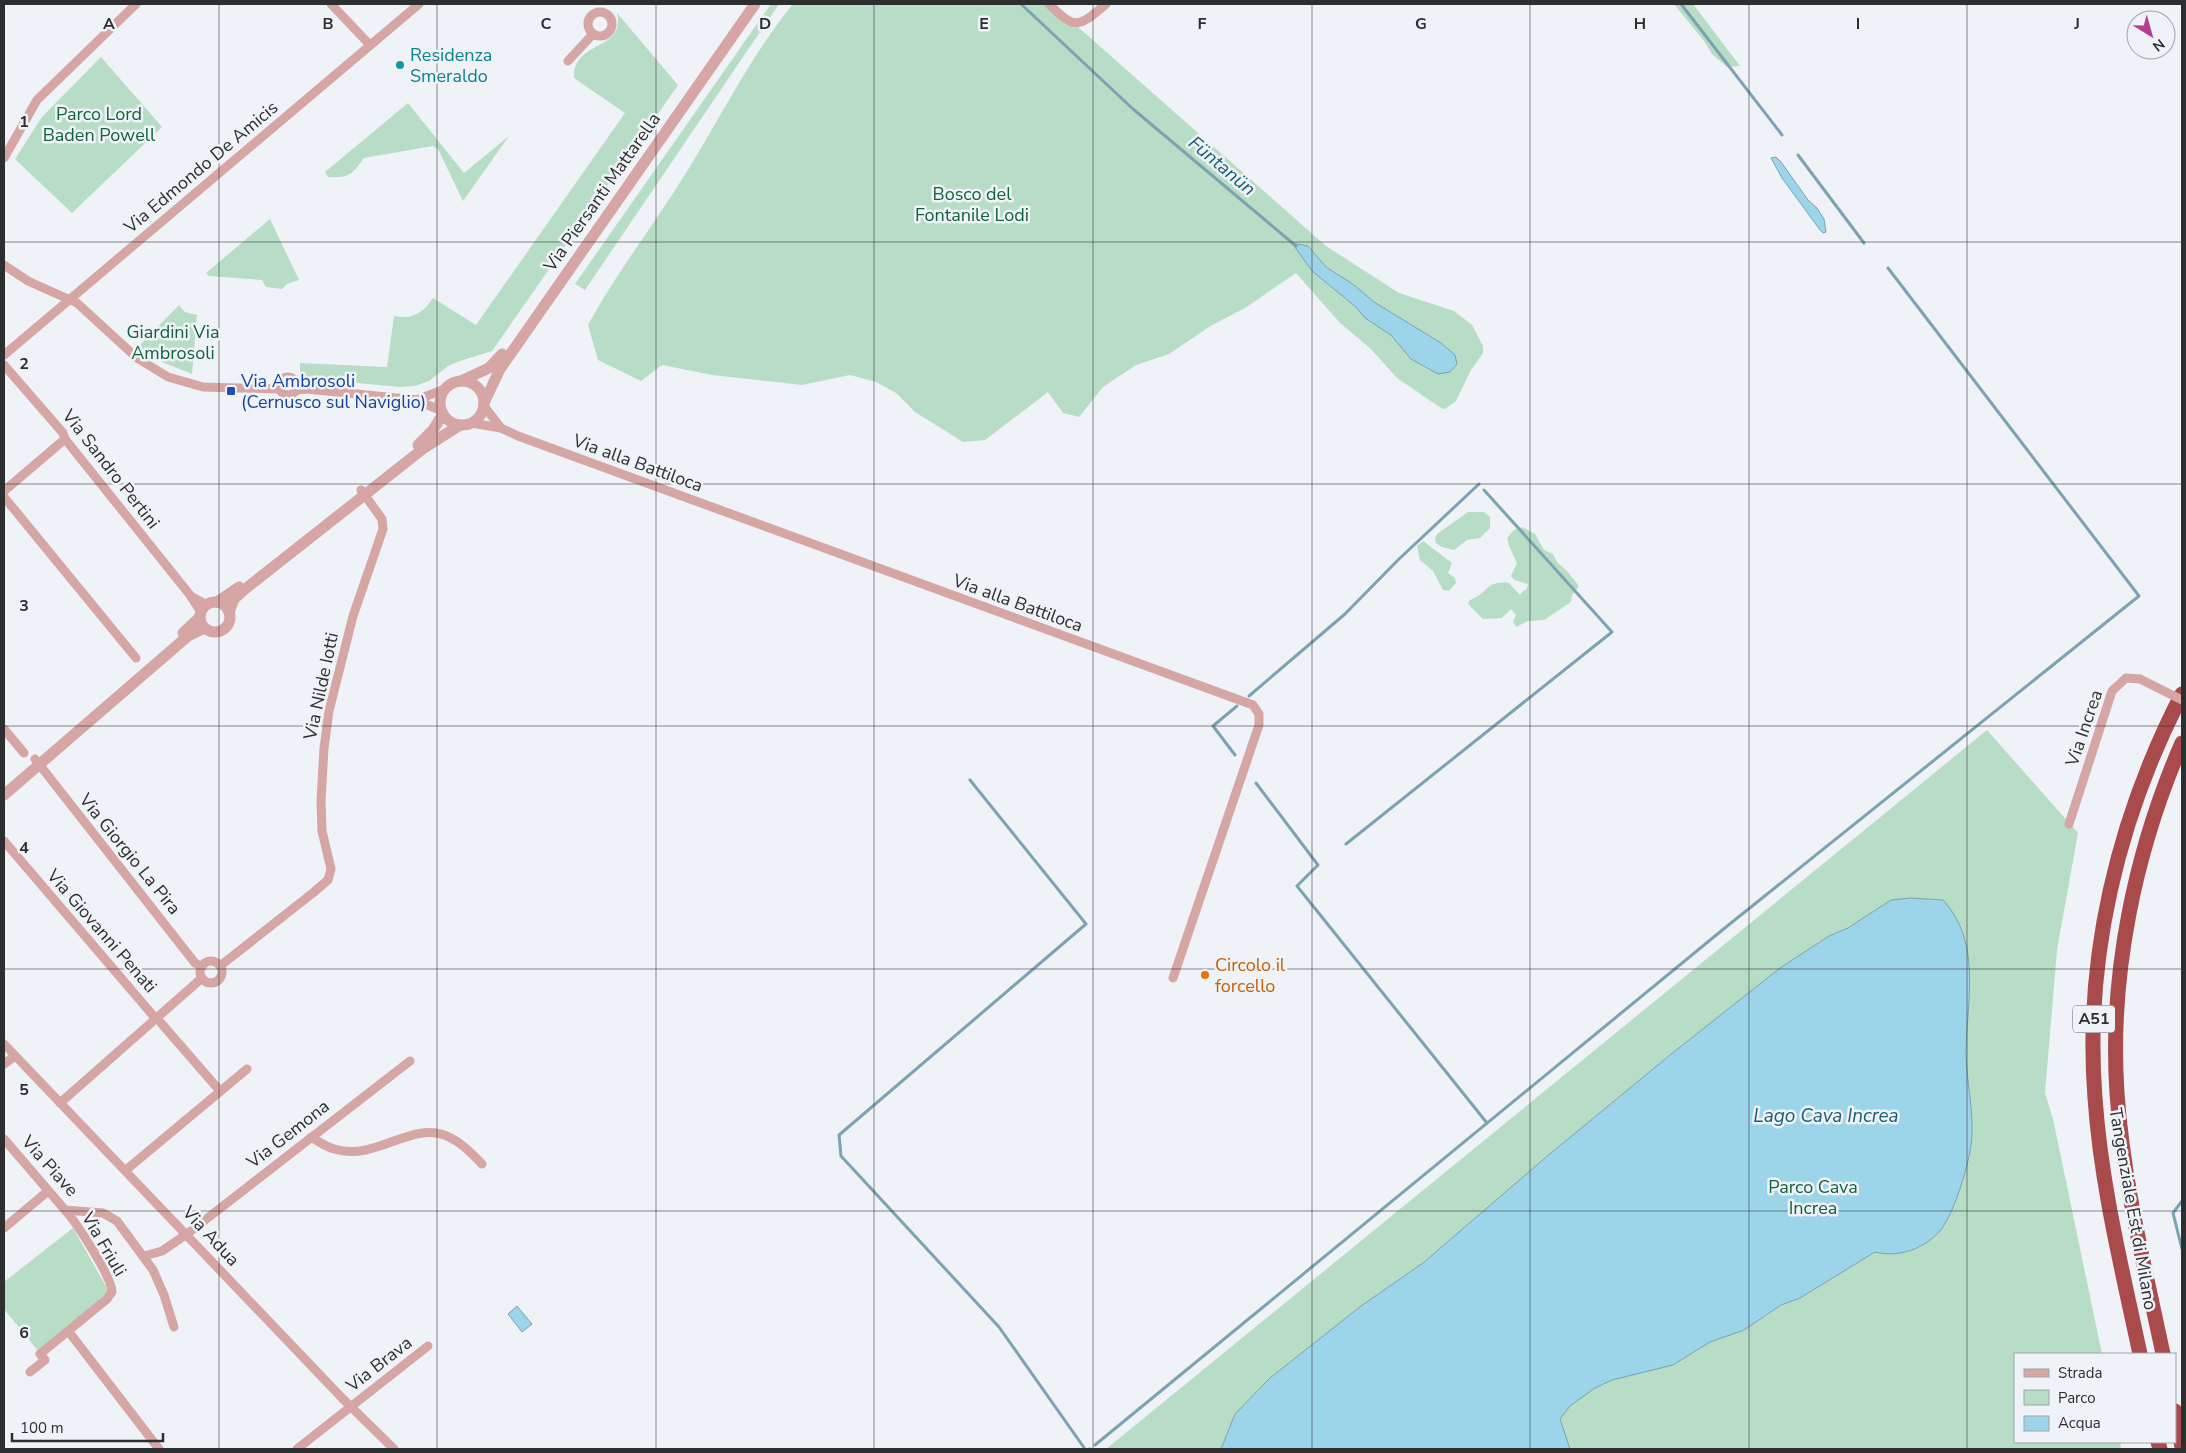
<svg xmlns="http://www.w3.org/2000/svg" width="2186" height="1453" font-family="'Nunito Sans',sans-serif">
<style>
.green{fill:#b8ddc6}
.water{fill:#9cd5ea;stroke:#7ba3b2}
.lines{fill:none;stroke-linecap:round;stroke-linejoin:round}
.stream{stroke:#7ba3b2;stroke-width:3}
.minor{stroke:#d5a6a4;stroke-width:9}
.tertiary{stroke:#d5a6a4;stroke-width:11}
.motorway{stroke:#a94a4d;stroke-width:15}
.minor-bridge{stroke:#d5a6a4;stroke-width:9}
.grid{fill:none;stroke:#2d2e30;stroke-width:1;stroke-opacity:0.55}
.culture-dot{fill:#0f9aa8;stroke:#eff2f6;stroke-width:2}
.transit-dot{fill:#1a4fb4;stroke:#eff2f6;stroke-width:2}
.food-dot{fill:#e8710a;stroke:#eff2f6;stroke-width:2}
.labels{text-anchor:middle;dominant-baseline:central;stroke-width:5;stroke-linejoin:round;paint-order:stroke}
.shield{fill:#eff2f6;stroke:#67696b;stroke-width:1}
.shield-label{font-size:16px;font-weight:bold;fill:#2d2e30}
.culture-label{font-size:18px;fill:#0d838f;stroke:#eff2f6;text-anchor:start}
.park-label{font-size:18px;fill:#12623d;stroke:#eff2f6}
.street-label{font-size:18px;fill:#2d2e30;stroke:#eff2f6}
.transit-label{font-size:18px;fill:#164399;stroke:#eff2f6;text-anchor:start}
.food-label{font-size:18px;fill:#c56008;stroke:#eff2f6;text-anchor:start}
.water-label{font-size:19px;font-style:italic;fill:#185f76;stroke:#eff2f6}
.grid-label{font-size:16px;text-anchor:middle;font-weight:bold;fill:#2d2e30;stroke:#eff2f6;stroke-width:5;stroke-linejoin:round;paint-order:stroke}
</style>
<rect width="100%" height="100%" fill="#eff2f6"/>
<g class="green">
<path d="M771,4H779L585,290L575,284Z"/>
<path d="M793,4H1052L1326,246L1399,293L1454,311L1472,325L1483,346V353L1471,370L1456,401L1445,409L1441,408L1397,378L1370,348L1340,323L1296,273L1245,308L1212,325L1169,354L1136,365L1103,387L1079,417L1063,413L1048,392L985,440L963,442L915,412L896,393L876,382L850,375L802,385L712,375L662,365L641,381L598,360L588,325C618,270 657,221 689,168C723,113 752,54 793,4Z"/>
<path d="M1674,4H1693L1740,66L1727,67L1712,54L1704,41Z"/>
<path d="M617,13L678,85L492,351L460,361L448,366L429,381L415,386L400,387L315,379L305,378L300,374V363L387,367L394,316C412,320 423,313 433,298L476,325L625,113L574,78C573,39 626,52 617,13Z"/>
<path d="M101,57L162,127L72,213L15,159L42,117Z"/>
<path d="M408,103L464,173L509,136L463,201L438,149L433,146L364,158C351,175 350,178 328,177L325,172Z"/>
<path d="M270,219L299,280L287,284L282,289L266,287L262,280L209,276L206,273Z"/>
<path d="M179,305L185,312L197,315L192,374L162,362L138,347Z"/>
<path d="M1468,512H1484L1490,517V528L1480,538L1467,540L1454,550L1442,547L1436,543L1435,538L1437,534Z"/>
<path d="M1522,527L1535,534L1544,550L1553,554L1557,562L1567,571L1579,586L1572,595L1571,602L1544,620L1528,621L1516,627L1513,622L1516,615L1511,609L1502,618L1483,619L1468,604L1470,600C1487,595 1485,580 1509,583L1520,595L1523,591L1526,590L1528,584L1514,580L1511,576L1517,563L1509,546L1507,538L1514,530Z"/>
<path d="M1423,541L1452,563L1448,573L1455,578L1456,583L1449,591L1443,590L1433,571L1420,560L1417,546Z"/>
<path d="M1987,730L2078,833L2057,950L2045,1093L2053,1119L2102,1354H2015V1442H2120L2121,1449H1106Z"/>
<path d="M73,1228L108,1290L107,1293L39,1352L4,1309V1282Z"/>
</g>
<g class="water">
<path d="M1776,157L1781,162L1808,200L1817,208L1824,219L1826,232L1823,233L1820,230L1782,178L1771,158Z"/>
<path d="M1292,243L1308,246L1326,267L1354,285L1374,302L1441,343L1455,355L1457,364L1450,372L1438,374L1411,359L1391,335L1365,318L1356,307L1312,271Z"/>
<path d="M1910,898L1943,900C1983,944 1966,1002 1966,1056C1967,1082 1973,1108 1972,1135C1971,1159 1955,1212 1940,1231C1924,1249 1898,1258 1875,1252L1800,1298L1781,1305L1744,1330L1710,1342L1673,1365L1612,1380L1595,1388L1570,1406L1560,1419L1570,1449H1221L1235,1414L1270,1378L1361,1306L1423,1263L1545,1158L1670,1055L1780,968L1829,936L1848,928L1891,900Z"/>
<path d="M517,1306L532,1324L522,1332L508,1314Z"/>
</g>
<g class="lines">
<g class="stream">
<path d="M1021,4L1133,109L1296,246"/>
<path d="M1681,4L1782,135"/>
<path d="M1798,155L1864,243"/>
<path d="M1249,696L1345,614L1398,560L1479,484"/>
<path d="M1235,755L1213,726L1237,706"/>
<path d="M970,780L1086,924L839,1135L841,1156L999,1327L1085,1449"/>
<path d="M1256,783L1318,865L1297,886L1487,1123"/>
<path d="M1346,844L1612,632L1484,490"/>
<path d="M2182,1201L2173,1213L2182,1249"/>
<path d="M1095,1445L1726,927L2139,596L1888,268"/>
<path d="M1089,1449H1090"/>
</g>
<g class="minor">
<path d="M331,4L370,45"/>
<path d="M1049,4C1075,30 1078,28 1106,4"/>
<circle cx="600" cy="24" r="12"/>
<path d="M568,61L593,34"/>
<path d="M4,158L37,100L136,4"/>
<path d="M4,265L28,281L77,303L137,358L168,377L203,387L279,389"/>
<path d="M4,355L419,4"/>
<path d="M4,365L63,433L65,439L190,595L201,612"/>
<circle cx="288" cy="386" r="9"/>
<path d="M297,390L307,389L416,400L442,411"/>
<path d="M416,400L445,389"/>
<path d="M484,406L501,428"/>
<path d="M471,423L501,428L518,436L1253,705L1259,714V725L1173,978"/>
<path d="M4,491L65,439"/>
<path d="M4,497L136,658"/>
<path d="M192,597L207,605"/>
<path d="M4,729L24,753"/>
<path d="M35,759L195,963L202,967"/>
<path d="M2069,824L2112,691L2126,678L2140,679"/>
<path d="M4,841L156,1019"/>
<circle cx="211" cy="972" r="11"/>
<path d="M220,966L314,892L328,880L331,869L322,831L321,801L324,748L329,711L353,616L383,529L382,519L361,490"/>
<path d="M161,1023L220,1091"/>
<path d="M4,1044L343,1399L394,1449"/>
<path d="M4,1064L15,1056"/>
<path d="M60,1103L202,978"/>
<path d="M311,1137C318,1141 326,1147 334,1149C378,1162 411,1119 449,1137C462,1143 472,1154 482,1164"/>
<path d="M4,1139L65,1210L103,1213L117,1221L153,1270L164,1295L174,1327"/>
<path d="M126,1170L247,1069"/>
<path d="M4,1228L48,1191"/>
<path d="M144,1256L162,1251L187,1234L410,1061"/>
<path d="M69,1332L159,1449"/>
<path d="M30,1372L45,1360L40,1354L107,1299L112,1292C112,1277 76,1222 65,1210"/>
<path d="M297,1449L428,1346"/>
</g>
<g class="tertiary">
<path d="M461,381L489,368L502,354"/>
<circle cx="462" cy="403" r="22"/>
<path d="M484,403L500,369L755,4"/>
<path d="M418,445L433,430L443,414"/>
<circle cx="215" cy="617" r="15"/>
<path d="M217,602L239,587"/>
<path d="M229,612L234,599L244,590L424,448L460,425"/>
<path d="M183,633L200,617"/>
<path d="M4,795L188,636L204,628"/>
</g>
<g class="motorway">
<path d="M2140,1354C2122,1269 2101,1185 2095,1098C2084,958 2118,818 2182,694"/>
<path d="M2163,1354C2145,1268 2123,1182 2117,1093C2109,975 2135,851 2182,743"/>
<path d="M2175,1411L2182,1447"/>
<path d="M2158,1442L2160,1449"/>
</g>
<path class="minor-bridge" d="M2140,679L2182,700"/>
</g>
<path class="grid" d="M219,4V1449M437,4V1449M656,4V1449M874,4V1449M1093,4V1449M1312,4V1449M1530,4V1449M1749,4V1449M1967,4V1449M4,242H2182M4,484H2182M4,726H2182M4,969H2182M4,1211H2182"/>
<circle class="culture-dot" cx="400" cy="65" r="5"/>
<rect class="transit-dot" x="226" y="386" width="10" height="10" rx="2.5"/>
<circle class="food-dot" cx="1205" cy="975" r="5"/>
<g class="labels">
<rect class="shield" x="2073" y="1005.5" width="42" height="27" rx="4"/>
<g class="shield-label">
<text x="2094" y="1019">A51</text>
</g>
<g class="culture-label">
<text x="410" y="55">Residenza<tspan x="410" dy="21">Smeraldo</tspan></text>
</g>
<g class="park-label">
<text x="99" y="114">Parco Lord<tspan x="99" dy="21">Baden Powell</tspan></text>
<text x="972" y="194">Bosco del<tspan x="972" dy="21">Fontanile Lodi</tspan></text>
<text x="173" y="332">Giardini Via<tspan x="173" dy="21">Ambrosoli</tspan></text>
<text x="1813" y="1187">Parco Cava<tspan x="1813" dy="21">Increa</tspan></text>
</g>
<g class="street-label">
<text transform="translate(201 167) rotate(-40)">Via Edmondo De Amicis</text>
<text transform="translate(602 192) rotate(-55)">Via Piersanti Mattarella</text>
<text transform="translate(638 463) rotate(20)">Via alla Battiloca</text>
<text transform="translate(111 469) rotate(52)">Via Sandro Pertini</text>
<text transform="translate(1018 603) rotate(20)">Via alla Battiloca</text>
<text transform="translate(321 686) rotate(-78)">Via Nilde Iotti</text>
<text transform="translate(2084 728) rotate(-71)">Via Increa</text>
<text transform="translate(130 854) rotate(51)">Via Giorgio La Pira</text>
<text transform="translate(102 931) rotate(49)">Via Giovanni Penati</text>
<text transform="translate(288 1134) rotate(-38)">Via Gemona</text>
<text transform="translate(50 1166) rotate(48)">Via Piave</text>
<text transform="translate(2133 1209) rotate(80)">Tangenziale Est di Milano</text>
<text transform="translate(211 1236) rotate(47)">Via Adua</text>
<text transform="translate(104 1244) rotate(60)">Via Friuli</text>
<text transform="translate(379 1364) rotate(-38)">Via Brava</text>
</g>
<g class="transit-label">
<text x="241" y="381">Via Ambrosoli<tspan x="241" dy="21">(Cernusco sul Naviglio)</tspan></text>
</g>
<g class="food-label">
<text x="1215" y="965">Circolo il<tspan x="1215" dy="21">forcello</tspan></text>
</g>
<g class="water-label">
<text transform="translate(1222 166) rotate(40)">Füntanün</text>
<text x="1826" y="1116">Lago Cava Increa</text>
</g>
</g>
<g class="grid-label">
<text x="109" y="29">A</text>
<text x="328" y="29">B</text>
<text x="546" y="29">C</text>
<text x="765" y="29">D</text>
<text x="984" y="29">E</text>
<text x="1202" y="29">F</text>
<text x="1421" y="29">G</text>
<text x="1640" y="29">H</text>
<text x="1858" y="29">I</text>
<text x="2077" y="29">J</text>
<text x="24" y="127">1</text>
<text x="24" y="369">2</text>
<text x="24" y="611">3</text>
<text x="24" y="853">4</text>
<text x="24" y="1095">5</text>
<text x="24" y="1338">6</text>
</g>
<rect width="2186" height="1453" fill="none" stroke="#2d2e30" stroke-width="10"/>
<rect x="2014" y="1353" width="162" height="90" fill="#eff2f6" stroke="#a1a4a7"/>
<rect x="2024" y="1369" width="25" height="8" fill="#d5a6a4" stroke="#a1a4a7"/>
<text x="2058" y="1378" font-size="15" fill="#2d2e30">Strada</text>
<rect x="2024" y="1390" width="25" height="15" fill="#b8ddc6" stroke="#a1a4a7"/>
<text x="2058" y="1403" font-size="15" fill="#2d2e30">Parco</text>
<rect x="2024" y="1416" width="25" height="15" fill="#9cd5ea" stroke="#a1a4a7"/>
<text x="2058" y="1428" font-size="15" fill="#2d2e30">Acqua</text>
<g transform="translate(2151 35) rotate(143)"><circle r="24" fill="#eff2f6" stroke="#a1a4a7"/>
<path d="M0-4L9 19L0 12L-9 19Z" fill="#b43e94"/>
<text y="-8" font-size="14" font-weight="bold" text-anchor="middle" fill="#2d2e30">N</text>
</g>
<path d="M12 1433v8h151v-8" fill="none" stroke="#2d2e30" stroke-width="2.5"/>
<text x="20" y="1433" font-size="15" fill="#2d2e30" stroke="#eff2f6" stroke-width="4" paint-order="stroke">100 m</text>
</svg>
